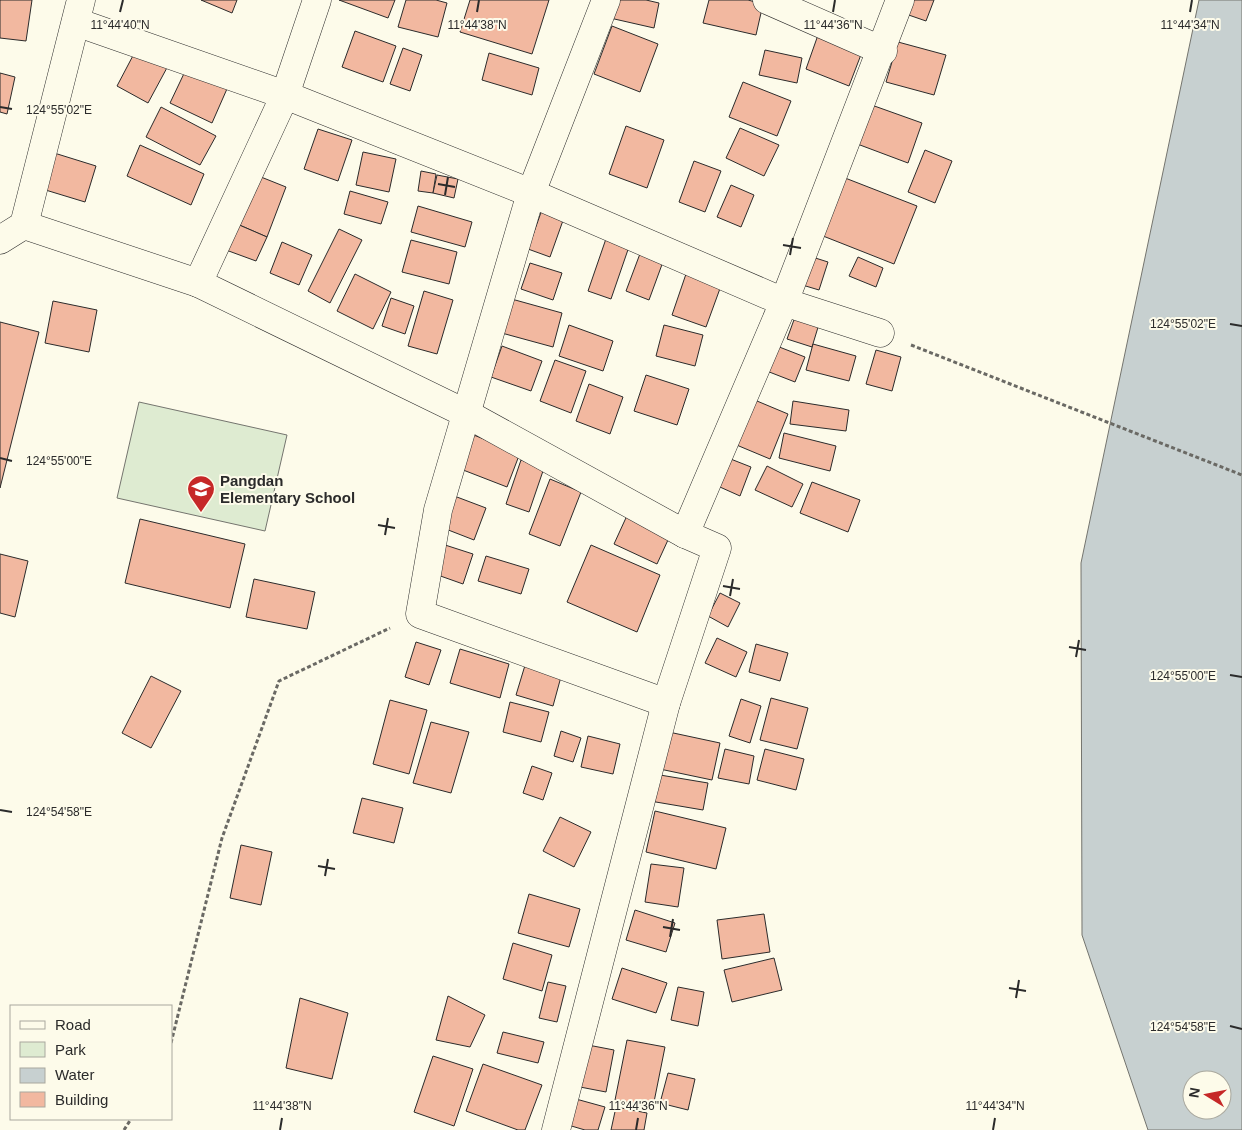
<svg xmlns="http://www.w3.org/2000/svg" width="1242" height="1130" font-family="Helvetica,sans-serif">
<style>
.green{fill:#deebd1;stroke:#74746e}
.water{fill:#c7d0d0;stroke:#74746e;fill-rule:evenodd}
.building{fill:#f2b8a0;stroke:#2b2b2b}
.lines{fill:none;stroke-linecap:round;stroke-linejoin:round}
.street-casing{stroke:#2b2b2b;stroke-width:29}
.secondary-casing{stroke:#2b2b2b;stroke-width:29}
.path{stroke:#6a6964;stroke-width:3;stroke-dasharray:4 2.5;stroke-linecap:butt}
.street{stroke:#fdfbea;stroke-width:28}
.secondary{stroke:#fdfbea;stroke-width:28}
.ticks{fill:none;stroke:#2b2b2b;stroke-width:2}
.labels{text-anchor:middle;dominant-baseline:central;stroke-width:4;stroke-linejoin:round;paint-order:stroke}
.poi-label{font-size:15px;font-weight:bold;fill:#2b2b2b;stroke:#fdfbea;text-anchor:start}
.ticks-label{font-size:12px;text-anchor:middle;fill:#2b2b2b;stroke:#fdfbea;stroke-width:4;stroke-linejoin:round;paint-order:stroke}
</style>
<rect width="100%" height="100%" fill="#fdfbea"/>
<path class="green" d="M139,402L287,435L265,531L117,498Z"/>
<path class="water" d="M1199,0H1242V1130H1148L1082,935L1081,563ZM1192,1080H1222V1110H1192Z"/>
<g class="building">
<path d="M0,0H32L26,41L0,38Z"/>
<path d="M201,0H237L232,13Z"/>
<path d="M339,0H395L388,18Z"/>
<path d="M406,0H436L447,3L438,37L398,27Z"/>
<path d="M470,0H549L532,54L460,32Z"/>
<path d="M614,0H646L659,3L654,28L610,18Z"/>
<path d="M709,0H748L763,4L756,35L703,23Z"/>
<path d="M904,0H934L926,21L900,12Z"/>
<path d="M612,26L658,44L640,92L594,74Z"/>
<path d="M355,31L396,46L383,82L342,67Z"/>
<path d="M818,35L862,52L849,86L806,69Z"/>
<path d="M898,42L946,55L934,95L886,82Z"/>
<path d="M137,48L169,64L148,103L117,86Z"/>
<path d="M403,48L422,55L410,91L390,84Z"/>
<path d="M765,50L802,58L797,83L759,75Z"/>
<path d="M489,53L539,68L532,95L482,80Z"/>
<path d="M189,63L230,82L212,123L170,103Z"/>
<path d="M0,73L15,77L7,114L0,112Z"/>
<path d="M743,82L791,101L777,136L729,117Z"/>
<path d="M866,103L922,123L908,163L852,142Z"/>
<path d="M161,107L216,136L200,165L146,137Z"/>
<path d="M626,126L664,140L647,188L609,174Z"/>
<path d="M740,128L779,145L764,176L726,158Z"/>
<path d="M318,129L352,140L338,181L304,169Z"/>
<path d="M140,145L204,174L191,205L127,176Z"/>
<path d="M925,150L952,161L935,203L908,192Z"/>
<path d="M51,152L96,166L85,202L39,188Z"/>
<path d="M363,152L396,159L389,192L356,185Z"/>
<path d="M694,161L721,171L705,212L679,202Z"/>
<path d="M421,171L436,174L433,193L418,191Z"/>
<path d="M256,175L286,187L267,237L237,224Z"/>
<path d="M437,175L458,179L454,198L433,193Z"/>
<path d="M840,176L917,206L894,264L818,234Z"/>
<path d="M731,185L754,195L741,227L717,217Z"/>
<path d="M350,191L388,202L381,224L344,214Z"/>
<path d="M544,204L566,212L550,257L528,249Z"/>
<path d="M418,206L472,222L465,247L411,232Z"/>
<path d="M237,224L267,237L256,261L226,250Z"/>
<path d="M339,229L362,240L330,303L308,291Z"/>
<path d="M609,230L632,238L611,299L588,291Z"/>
<path d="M411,240L457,252L449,284L402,272Z"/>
<path d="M282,242L312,255L299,285L270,273Z"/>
<path d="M641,251L664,259L649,300L626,291Z"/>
<path d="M809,256L828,262L819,290L799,284Z"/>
<path d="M858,257L883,268L876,287L849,276Z"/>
<path d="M530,263L562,273L553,300L521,289Z"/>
<path d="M687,271L722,283L706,327L672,315Z"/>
<path d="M355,274L391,292L373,329L337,311Z"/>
<path d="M424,291L453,300L437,354L408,346Z"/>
<path d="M391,298L414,306L405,334L382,326Z"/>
<path d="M508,298L562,313L553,347L498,332Z"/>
<path d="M53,301L97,310L89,352L45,343Z"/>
<path d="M795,317L819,324L812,347L787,339Z"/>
<path d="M0,322L39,332L0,488Z"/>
<path d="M569,325L613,341L603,371L559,356Z"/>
<path d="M664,325L703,335L695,366L656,356Z"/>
<path d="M769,343L805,357L795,382L759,368Z"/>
<path d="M813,344L856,356L849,381L806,370Z"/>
<path d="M502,346L542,361L531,391L491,377Z"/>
<path d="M876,350L901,357L892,391L866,384Z"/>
<path d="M555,360L586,371L571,413L540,401Z"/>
<path d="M646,375L689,389L677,425L634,411Z"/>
<path d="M589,384L623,397L610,434L576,421Z"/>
<path d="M745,396L788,414L770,459L727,441Z"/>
<path d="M793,401L849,410L846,431L790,424Z"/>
<path d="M473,429L520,453L504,483L458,460Z"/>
<path d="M784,433L836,446L830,471L779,458Z"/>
<path d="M471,434L520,453L507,487L458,468Z"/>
<path d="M723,456L751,467L740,496L711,483Z"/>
<path d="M521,460L544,468L529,512L506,504Z"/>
<path d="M767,466L803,484L792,507L755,490Z"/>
<path d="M550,479L581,492L560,546L529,534Z"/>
<path d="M812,482L860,500L848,532L800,513Z"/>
<path d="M449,494L486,508L474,540L438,526Z"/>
<path d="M630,509L673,529L657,564L614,544Z"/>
<path d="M140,519L245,544L230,608L125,583Z"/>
<path d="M442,544L473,554L463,584L432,573Z"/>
<path d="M591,545L660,575L637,632L567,602Z"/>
<path d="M0,554L28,561L15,617L0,613Z"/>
<path d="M486,556L529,569L521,594L478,581Z"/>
<path d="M254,579L315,592L307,629L246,617Z"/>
<path d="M720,593L740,603L728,627L708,616Z"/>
<path d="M717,638L747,652L736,677L705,663Z"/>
<path d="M416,642L441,650L429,685L405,677Z"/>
<path d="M756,644L788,653L780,681L749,672Z"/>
<path d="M460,649L509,664L500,698L450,683Z"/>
<path d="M526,662L562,673L553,706L516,695Z"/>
<path d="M151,676L181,691L151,748L122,733Z"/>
<path d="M771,698L808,708L797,749L760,740Z"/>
<path d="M741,699L761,706L750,743L729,736Z"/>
<path d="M390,700L427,710L409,774L373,764Z"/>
<path d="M510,702L549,712L541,742L503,732Z"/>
<path d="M431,722L469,732L451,793L413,783Z"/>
<path d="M561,731L581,738L573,762L554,756Z"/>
<path d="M664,731L720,743L712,780L655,768Z"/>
<path d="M588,736L620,744L613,774L581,767Z"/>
<path d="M725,749L754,756L749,784L718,778Z"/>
<path d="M765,749L804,759L796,790L757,780Z"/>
<path d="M532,766L552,773L543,800L523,793Z"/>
<path d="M654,774L708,783L703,810L650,801Z"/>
<path d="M362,798L403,808L394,843L353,833Z"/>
<path d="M655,811L726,828L716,869L646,852Z"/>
<path d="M560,817L591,832L574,867L543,851Z"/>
<path d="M241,845L272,852L261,905L230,898Z"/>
<path d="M651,864L684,868L678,907L645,902Z"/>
<path d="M529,894L580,909L569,947L518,933Z"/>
<path d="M635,910L675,923L666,952L626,940Z"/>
<path d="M764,914L770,952L722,959L717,920Z"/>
<path d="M513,943L552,955L542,991L503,979Z"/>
<path d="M774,958L782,990L732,1002L724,970Z"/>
<path d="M622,968L667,983L656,1013L612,999Z"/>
<path d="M548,982L566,986L557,1022L539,1018Z"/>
<path d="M678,987L704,992L698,1026L671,1020Z"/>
<path d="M448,996L485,1015L470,1047L436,1040Z"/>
<path d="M300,998L348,1013L332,1079L286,1068Z"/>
<path d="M503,1032L544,1042L538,1063L497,1053Z"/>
<path d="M627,1040L665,1047L653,1107L615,1100Z"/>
<path d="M588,1045L614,1050L606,1092L580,1087Z"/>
<path d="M433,1056L473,1069L454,1126L414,1112Z"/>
<path d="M483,1064L542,1085L525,1130H518L466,1111Z"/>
<path d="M668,1073L695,1079L688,1110L660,1103Z"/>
<path d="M576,1099L605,1107L598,1130H585L568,1125Z"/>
<path d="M616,1107L647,1113L644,1130H611Z"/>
</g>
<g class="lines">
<g class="street-casing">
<g id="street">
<path d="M606,0L531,193L438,510L420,614L666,703"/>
<path d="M767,0L883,51"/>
<path d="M76,22L285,95L531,193L784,302L880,333"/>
<path d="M24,225L198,283L467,414L685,534L717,548L666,703L556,1130"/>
<path d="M198,283L285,95L317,0"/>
<path d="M685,534L784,302L900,0"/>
</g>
</g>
<g class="secondary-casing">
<path id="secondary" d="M0,240L24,225L81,0"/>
</g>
<g class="path">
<path d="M911,345L1242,475"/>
<path d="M171,1043L222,838L279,681L390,628"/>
<path d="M124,1130L131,1119"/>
</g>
<use href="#street" class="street"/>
<use href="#secondary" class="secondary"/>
</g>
<path class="ticks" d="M120,12L123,0M477,12L479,0M833,12L835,0M1190,12L1192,0M0,107L12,109M438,184L455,187M445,195L448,177M783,245L801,248M790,255L793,238M1230,324L1242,326M0,458L12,461M378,525L395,528M385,535L388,518M723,586L740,589M730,596L733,579M1069,647L1086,650M1076,657L1079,640M1230,675L1242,677M0,810L12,812M318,866L335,869M325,876L328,859M663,927L680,930M670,937L673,919M1009,988L1026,991M1016,998L1019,980M1230,1026L1242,1029M280,1130L282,1118M636,1130L638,1118M993,1130L995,1118"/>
<defs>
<g id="school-pin" transform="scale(1.4375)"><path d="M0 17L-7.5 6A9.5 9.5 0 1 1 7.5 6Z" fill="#c62828" stroke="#fdfbea"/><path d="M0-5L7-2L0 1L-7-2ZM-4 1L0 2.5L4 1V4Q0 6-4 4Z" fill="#fff"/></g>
</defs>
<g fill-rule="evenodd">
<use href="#school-pin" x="201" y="489"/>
</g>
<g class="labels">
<g class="poi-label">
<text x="220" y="480">Pangdan<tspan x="220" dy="17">Elementary School</tspan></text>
</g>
</g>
<g class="ticks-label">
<text x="120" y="29">11°44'40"N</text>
<text x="477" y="29">11°44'38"N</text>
<text x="833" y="29">11°44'36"N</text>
<text x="1190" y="29">11°44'34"N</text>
<text x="59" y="114">124°55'02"E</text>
<text x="1183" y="328">124°55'02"E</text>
<text x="59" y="465">124°55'00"E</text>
<text x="1183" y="680">124°55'00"E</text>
<text x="59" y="816">124°54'58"E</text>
<text x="1183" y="1031">124°54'58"E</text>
<text x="282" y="1110">11°44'38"N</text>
<text x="638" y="1110">11°44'36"N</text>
<text x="995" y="1110">11°44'34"N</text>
</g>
<rect x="10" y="1005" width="162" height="115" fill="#fdfbea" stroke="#a9a89e"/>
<rect x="20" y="1021" width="25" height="8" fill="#fdfbea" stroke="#a9a89e"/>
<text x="55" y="1030" font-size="15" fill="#2b2b2b">Road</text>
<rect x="20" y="1042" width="25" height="15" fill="#deebd1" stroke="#a9a89e"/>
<text x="55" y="1055" font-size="15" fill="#2b2b2b">Park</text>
<rect x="20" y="1068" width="25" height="15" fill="#c7d0d0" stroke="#a9a89e"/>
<text x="55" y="1080" font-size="15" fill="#2b2b2b">Water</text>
<rect x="20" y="1092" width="25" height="15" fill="#f2b8a0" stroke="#a9a89e"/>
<text x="55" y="1105" font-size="15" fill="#2b2b2b">Building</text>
<g transform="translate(1207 1095) rotate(280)"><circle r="24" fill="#fdfbea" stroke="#a9a89e"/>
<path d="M0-4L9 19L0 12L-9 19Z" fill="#c62828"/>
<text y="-8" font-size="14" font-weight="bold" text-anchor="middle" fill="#2b2b2b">N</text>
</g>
</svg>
